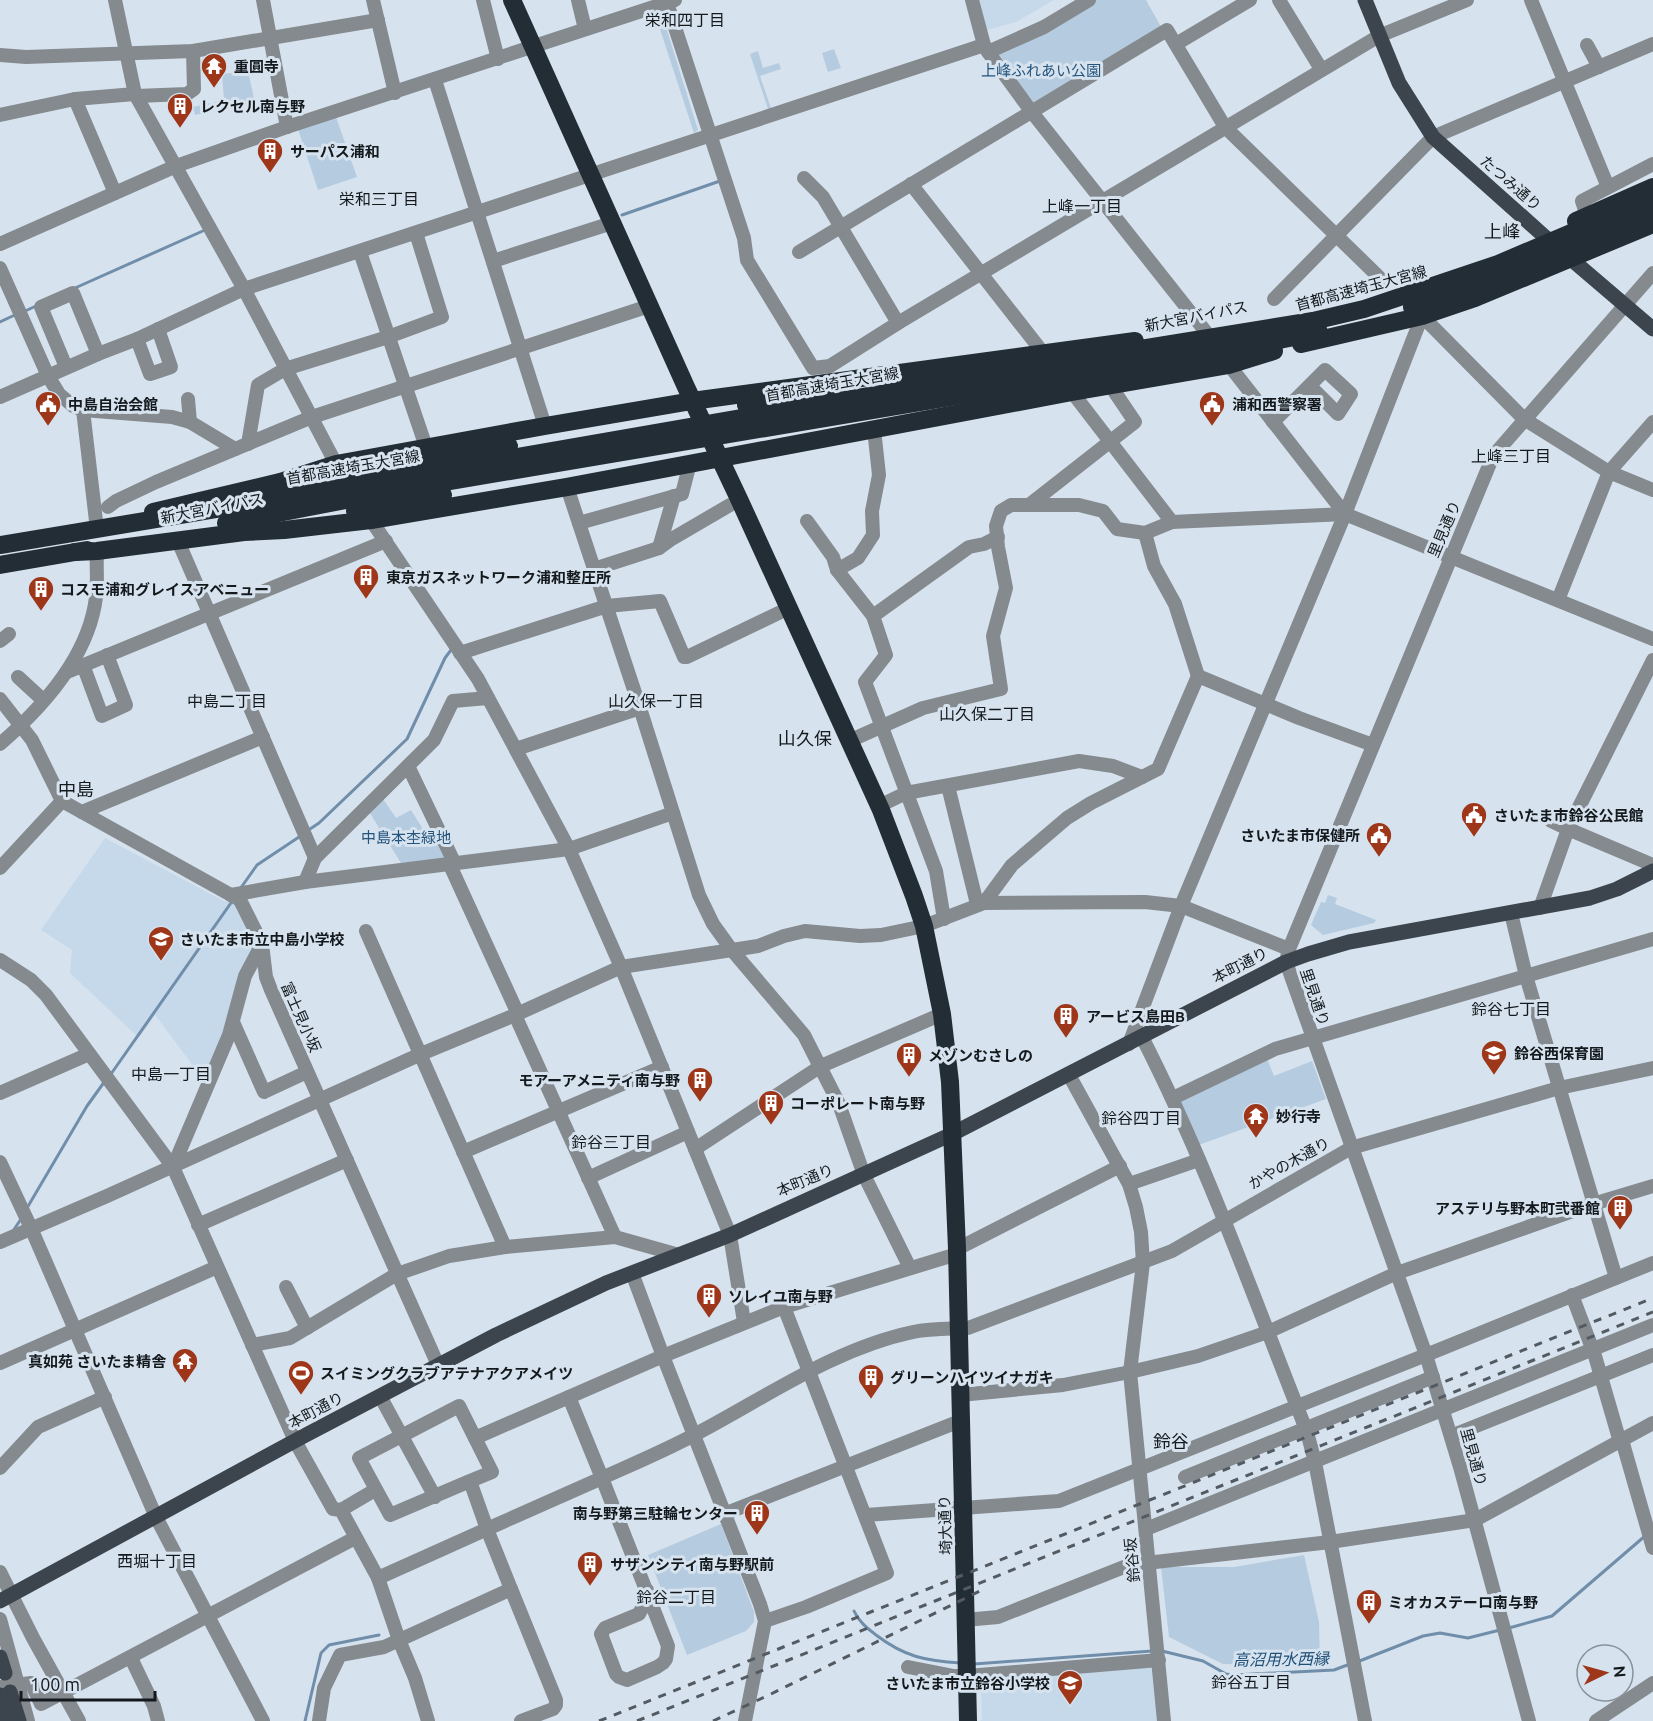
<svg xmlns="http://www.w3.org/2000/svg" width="1653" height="1721" font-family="Ubuntu,'Noto Sans JP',sans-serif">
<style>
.built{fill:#c6d9ea}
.green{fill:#b5cbdf}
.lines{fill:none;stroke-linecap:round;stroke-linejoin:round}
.stream{stroke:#708eaa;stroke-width:3}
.minor{stroke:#858a8f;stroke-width:14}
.major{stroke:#3c454d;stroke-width:15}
.highway{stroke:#232d36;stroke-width:18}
.rail{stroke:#535a61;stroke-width:3;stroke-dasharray:8 8;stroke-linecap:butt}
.highway-bridge{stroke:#232d36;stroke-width:18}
.labels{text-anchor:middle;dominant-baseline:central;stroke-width:6;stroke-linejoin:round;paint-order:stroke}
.poi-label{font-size:15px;font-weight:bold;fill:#14191d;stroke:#d6e3ef;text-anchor:start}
.park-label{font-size:15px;fill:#24547c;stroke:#d6e3ef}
.street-label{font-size:15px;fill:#14191d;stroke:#d6e3ef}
.neighbourhood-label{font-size:16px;fill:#14191d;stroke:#d6e3ef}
.water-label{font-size:16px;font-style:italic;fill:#205078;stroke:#d6e3ef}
.quarter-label{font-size:18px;fill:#14191d;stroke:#d6e3ef}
</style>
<rect width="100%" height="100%" fill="#d6e3ef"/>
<g class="built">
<path d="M977,0H1054L1016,22L984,31Z"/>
<path d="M105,838L224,901L236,902L260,947L206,1083L155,1015L139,1038L70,973L72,950L41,930Z"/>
<path d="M1152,1665L1161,1721H980L982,1719L981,1693H979L978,1679Z"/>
</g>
<g class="green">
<path d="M1095,0H1146L1163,30L1043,102L1031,103L996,57L998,52Z"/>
<path d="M661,11L698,130L694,133L655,14Z"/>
<path d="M834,49L841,68L828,72L822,53Z"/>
<path d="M758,51L763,68L779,63L781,69L760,76L772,111L769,112L750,54Z"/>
<path d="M248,71L255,103L195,115L193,107L224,100L222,74Z"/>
<path d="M336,117L357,177L318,190L298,129Z"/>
<path d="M381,796L396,818L411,810L426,834L438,832L448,858L401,863L368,810Z"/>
<path d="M1328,895L1337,898L1335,904L1376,920L1374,923L1323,935L1311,925L1321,902L1325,903Z"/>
<path d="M1266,1056L1274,1076L1312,1061L1326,1099L1196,1146L1177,1098Z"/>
<path d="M721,1524L754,1612V1622L746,1631L687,1655L648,1555Z"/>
<path d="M1304,1555L1319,1622L1320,1665L1223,1664L1169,1637L1161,1567H1234Z"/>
</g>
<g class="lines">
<g class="stream">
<path d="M622,215L720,181"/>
<path d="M75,288L205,230"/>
<path d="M23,312L36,306"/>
<path d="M0,322L17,314"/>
<path d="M307,831L319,823L407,739L445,658L451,650"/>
<path d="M240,889L257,865L302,835"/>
<path d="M111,1074L233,900"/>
<path d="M27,1208L87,1106L105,1081"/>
<path d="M13,1231L21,1219"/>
<path d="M854,1611C859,1622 867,1628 876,1635C905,1657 926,1661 961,1663"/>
<path d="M1509,1628L1552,1616L1645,1536"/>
<path d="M1162,1651L1203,1661L1226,1674L1234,1675L1334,1670L1350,1664"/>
<path d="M1357,1662L1423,1636L1440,1633L1468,1638L1500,1630"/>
<path d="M974,1664L1152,1651"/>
<path d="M305,1721L321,1653L329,1645L379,1635"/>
</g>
<g class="minor">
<path d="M115,0L135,94L244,289L336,464"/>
<path d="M263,0L287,127"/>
<path d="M373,0L395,93"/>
<path d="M483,0L498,59"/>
<path d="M578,0L585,29"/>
<path d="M972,0L984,45L988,52L1031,111L1206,332"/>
<path d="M1279,0L1321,69"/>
<path d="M1531,0L1608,187"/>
<path d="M667,3L744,238L747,260L813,368L830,366L898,323L1379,36L1467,0"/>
<path d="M1176,44L1250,0"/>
<path d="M1587,45L1599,67"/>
<path d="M988,52L1044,27L1089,0"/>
<path d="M0,55L26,57L193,51L378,20"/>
<path d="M435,80L545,426"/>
<path d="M136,96L187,94L194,89L193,51"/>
<path d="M75,99L115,193"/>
<path d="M0,115L75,99L135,94"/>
<path d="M804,178L823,197L898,323"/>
<path d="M911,184L1044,354"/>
<path d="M1587,216L1582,201L1653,164"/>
<path d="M0,244L176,166L287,127L675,0"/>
<path d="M360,252L426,447"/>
<path d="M799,252L1167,30L1225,127L1383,281"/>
<path d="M493,261L612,223"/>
<path d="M0,268L48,376L59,394L73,406L83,410L172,417L190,422L235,449"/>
<path d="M1274,299L1433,137L1653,44"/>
<path d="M137,339L150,374L171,367L158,329"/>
<path d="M1223,362L1229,365L1345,514"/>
<path d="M66,367L41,307L73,293L98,354"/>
<path d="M0,397L98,354L137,339L244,289L984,45"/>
<path d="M188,399L190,422"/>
<path d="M83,410L96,521"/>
<path d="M1273,422L1325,370L1351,394L1338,414L1310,386"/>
<path d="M248,444L258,385L285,369L388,337L442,317L416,233"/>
<path d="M567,487L640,708"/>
<path d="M1029,505L1135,422L1110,385"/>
<path d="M108,507L116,501L156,482L312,417L649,306"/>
<path d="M371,520L478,679L569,849L621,967L730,1235L744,1322"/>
<path d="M807,521L833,557L837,570L873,616L886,655L865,682L936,871L944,919"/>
<path d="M1172,522L1345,514L1653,639"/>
<path d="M579,523L682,494L690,463"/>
<path d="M1145,533L1154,566L1175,604L1198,676L1299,718L1373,745"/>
<path d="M178,541L315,858"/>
<path d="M659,548L674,496"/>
<path d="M594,569L659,548L670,540L730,505"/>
<path d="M837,570L858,558L873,535L872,511L879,475L874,429"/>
<path d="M1558,600L1609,472L1653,422"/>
<path d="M873,616L969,547L984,544L998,537"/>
<path d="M0,641L9,634"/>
<path d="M460,653L607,606L660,601L684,657H687L789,608"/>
<path d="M83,665L102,716L126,705L107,655"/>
<path d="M67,672L386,541"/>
<path d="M18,677L43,700"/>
<path d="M0,699L32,740L62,801L0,868"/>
<path d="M849,741L923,708L1001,689L993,636L1006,588L998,547L996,526L1001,511L1011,505H1079L1103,511L1117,529L1145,533L1172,522L1072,392"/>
<path d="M0,744C43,707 89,656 96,597C98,582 96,566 97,551"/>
<path d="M516,749L640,708L699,895L713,924L731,949L804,1035L839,1104L864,1175L910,1268"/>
<path d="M408,766L454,862"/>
<path d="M948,786L977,904"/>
<path d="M62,801L240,900L262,944L245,976L229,1035L173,1167"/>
<path d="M879,806L906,793L1079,761L1113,766L1142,777"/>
<path d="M82,812L263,737"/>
<path d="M1551,821L1568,829L1653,660"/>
<path d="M449,863L518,1014"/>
<path d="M305,882L315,858L434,740L453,701L488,698"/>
<path d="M231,895L305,882L569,849L673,813"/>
<path d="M984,903L1012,865L1067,818L1091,803L1158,769L1198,676"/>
<path d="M1540,908L1568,829L1653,865"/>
<path d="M1511,913L1526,976L1616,1278"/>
<path d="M366,931L505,1247"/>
<path d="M262,944L266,977L271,990L438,1365"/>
<path d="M0,960L31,980L46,995L173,1167L295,1441L333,1509L341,1510L378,1578L399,1640L415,1678L428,1721"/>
<path d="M515,1015L615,1237"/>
<path d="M233,1022L264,1092L307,1072"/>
<path d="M1142,1037C1207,1164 1254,1299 1307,1432L1315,1462L1365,1721"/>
<path d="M1129,1044L1181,906L1345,514L1422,316L1524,419L1609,472L1653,490"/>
<path d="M1069,1075L1129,1184L1136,1207L1141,1232L1143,1263L1130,1372L1164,1721"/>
<path d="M0,1093L89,1054"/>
<path d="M1173,1098L1275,1049L1653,939"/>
<path d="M695,1149L821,1066L942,1014"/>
<path d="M463,1152L662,1067"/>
<path d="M0,1162L31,1228L156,1517L263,1721"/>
<path d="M588,1178L688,1132"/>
<path d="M1129,1184L1199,1160"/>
<path d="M198,1225L347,1160"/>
<path d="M0,1242L107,1196L421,1054L515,1015L621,967L758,946L784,936L805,931L860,936L881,935L924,926L984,903L1145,902L1181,906L1289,949"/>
<path d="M957,1249L1120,1166"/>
<path d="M286,1287L307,1328"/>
<path d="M1572,1295L1595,1356L1620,1442"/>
<path d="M252,1345L290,1338L397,1274L449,1256L505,1247L615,1237L679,1255"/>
<path d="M0,1363L217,1267"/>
<path d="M960,1395L1063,1385L1130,1372L1198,1356L1268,1332L1397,1273L1593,1204L1653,1186"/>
<path d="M380,1396L435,1497"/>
<path d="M1451,1436L1653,1355"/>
<path d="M475,1438L569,1397"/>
<path d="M1622,1440L1653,1548"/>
<path d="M0,1468L38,1427L105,1397"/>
<path d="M1185,1477L1433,1377"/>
<path d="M470,1481L492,1472L459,1406L359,1458L390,1515L470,1481L487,1529L602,1478L569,1397L663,1356L632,1273"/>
<path d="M341,1510L375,1490"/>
<path d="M724,1514L960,1421"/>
<path d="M866,1515L1059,1501L1426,1355L1653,1263"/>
<path d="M1146,1529L1653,1325"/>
<path d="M0,1572L33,1638L79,1721"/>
<path d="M378,1578L487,1529L511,1589"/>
<path d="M647,1590V1598L639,1614L605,1628L601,1634L616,1674L619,1677L627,1680L657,1667L663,1663L666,1659L668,1646L602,1478C633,1464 664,1451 694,1435C765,1398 833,1349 913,1332C932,1328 950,1329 968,1328L1172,1251L1351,1148L1559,1088L1653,1068"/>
<path d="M0,1619L28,1721"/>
<path d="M965,1620L998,1617L1129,1565L1330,1542L1475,1520L1653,1423"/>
<path d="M765,1621L806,1607L887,1573L784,1307"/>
<path d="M131,1658L154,1706L158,1721"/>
<path d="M908,1667L954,1676H967L1159,1660"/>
<path d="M0,1687L31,1683L41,1704L355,1538"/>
<path d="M319,1721L324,1688L340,1655L384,1647L511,1589L556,1700V1705L553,1709L521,1721"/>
<path d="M745,1721L765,1621L760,1604L663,1356L784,1307L957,1254"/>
<path d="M1529,1721L1460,1467L1426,1355L1286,962L1289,949L1493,456L1653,273"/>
<path d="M1596,1721L1653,1683"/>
</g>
<g class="major">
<path d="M1365,0L1399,83L1433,137L1544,236L1653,329"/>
<path d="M0,1601L302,1437L496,1335L606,1283L730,1235L952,1134L1286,962L1308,954L1349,942L1590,898L1617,889L1653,871"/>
<path d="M0,1657L5,1673"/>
<path d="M10,1692L19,1721"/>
<path d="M0,1695L7,1721"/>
</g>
<g class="highway">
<path d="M512,0L686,387L739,499L881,810L914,896L924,926L942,1014L950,1082L957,1249L968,1721"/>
<path d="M1576,221L1653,187"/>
<path d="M1301,344L1422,316L1475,298L1653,224"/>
<path d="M153,512L280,482L336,464L545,426L692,401L1135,341"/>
<path d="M226,523L382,493"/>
<path d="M75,552L97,551L244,532L284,530L371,520L567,487L1072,392L1229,365L1274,351"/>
<path d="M0,565L87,550"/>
</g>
<g class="rail">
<path d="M599,1721L1653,1298"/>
<path d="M637,1721L1653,1312"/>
<path d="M713,1721L771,1694L980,1591"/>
</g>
<g class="highway-bridge">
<path d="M1412,307L1503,276L1653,212"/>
<path d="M746,405L795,394L837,390"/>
<path d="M347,472L509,446"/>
<path d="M367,495L1235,349L1319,332"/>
<path d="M355,511L443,495"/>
<path d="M0,545L265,501L1133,350L1313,321L1364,309L1498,264L1653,198"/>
</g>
</g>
<defs>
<g id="temple-pin" transform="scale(1.35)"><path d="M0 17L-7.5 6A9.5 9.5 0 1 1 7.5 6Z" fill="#9e3619" stroke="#d6e3ef"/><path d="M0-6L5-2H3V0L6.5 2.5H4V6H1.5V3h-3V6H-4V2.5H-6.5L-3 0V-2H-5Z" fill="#fff"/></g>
<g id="building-pin" transform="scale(1.35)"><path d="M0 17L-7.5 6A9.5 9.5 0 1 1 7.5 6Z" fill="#9e3619" stroke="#d6e3ef"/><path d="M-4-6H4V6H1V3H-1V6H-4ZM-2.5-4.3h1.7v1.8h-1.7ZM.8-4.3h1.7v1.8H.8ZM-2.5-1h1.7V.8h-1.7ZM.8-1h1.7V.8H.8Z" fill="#fff"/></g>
<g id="civic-pin" transform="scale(1.35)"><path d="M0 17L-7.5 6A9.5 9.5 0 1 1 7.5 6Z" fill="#9e3619" stroke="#d6e3ef"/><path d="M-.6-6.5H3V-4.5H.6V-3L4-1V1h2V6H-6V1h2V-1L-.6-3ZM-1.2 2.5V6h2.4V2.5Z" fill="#fff"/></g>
<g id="school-pin" transform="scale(1.35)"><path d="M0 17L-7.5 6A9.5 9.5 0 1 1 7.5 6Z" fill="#9e3619" stroke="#d6e3ef"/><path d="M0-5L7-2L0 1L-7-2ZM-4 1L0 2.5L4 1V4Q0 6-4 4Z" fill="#fff"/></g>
<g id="stadium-pin" transform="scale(1.35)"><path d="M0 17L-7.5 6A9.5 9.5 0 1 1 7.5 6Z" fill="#9e3619" stroke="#d6e3ef"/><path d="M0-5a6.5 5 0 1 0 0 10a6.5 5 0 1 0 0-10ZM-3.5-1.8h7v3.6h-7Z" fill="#fff"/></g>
</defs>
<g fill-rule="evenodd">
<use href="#temple-pin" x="214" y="66"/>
<use href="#building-pin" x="180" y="106"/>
<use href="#building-pin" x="270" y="151"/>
<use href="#civic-pin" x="48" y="404"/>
<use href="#civic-pin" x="1212" y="404"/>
<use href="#building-pin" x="366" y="577"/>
<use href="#building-pin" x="41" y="589"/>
<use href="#civic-pin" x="1474" y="815"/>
<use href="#civic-pin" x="1379" y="835"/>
<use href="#school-pin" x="161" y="939"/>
<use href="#building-pin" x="1066" y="1016"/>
<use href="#school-pin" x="1494" y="1053"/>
<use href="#building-pin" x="909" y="1055"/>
<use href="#building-pin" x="700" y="1080"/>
<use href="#building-pin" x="771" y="1103"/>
<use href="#temple-pin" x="1256" y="1116"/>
<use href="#building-pin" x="1620" y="1208"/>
<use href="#building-pin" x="709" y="1296"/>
<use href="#temple-pin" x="185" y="1361"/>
<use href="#stadium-pin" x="301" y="1373"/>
<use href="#building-pin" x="871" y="1377"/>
<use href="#building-pin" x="757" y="1513"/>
<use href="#building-pin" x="590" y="1564"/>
<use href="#building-pin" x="1369" y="1602"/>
<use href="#school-pin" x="1070" y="1683"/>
</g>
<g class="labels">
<g class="poi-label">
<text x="234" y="66">重圓寺</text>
<text x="200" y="106">レクセル南与野</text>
<text x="290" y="151">サーパス浦和</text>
<text x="68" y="404">中島自治会館</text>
<text x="1232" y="404">浦和西警察署</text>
<text x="386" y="577">東京ガスネットワーク浦和整圧所</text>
<text x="60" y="589">コスモ浦和グレイスアベニュー</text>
<text x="1494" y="815">さいたま市鈴谷公民館</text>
<text x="1360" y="835" text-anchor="end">さいたま市保健所</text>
<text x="180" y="939">さいたま市立中島小学校</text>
<text x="1086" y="1016">アービス島田B</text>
<text x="1514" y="1053">鈴谷西保育園</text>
<text x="928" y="1055">メゾンむさしの</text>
<text x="680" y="1080" text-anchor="end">モアーアメニティ南与野</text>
<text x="790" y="1103">コーポレート南与野</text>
<text x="1276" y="1116">妙行寺</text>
<text x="1600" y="1208" text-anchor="end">アステリ与野本町弐番館</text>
<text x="728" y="1296">ソレイユ南与野</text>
<text x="166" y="1361" text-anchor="end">真如苑 さいたま精舎</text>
<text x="320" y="1373">スイミングクラブアテナアクアメイツ</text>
<text x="890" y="1377">グリーンハイツイナガキ</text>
<text x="738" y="1513" text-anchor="end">南与野第三駐輪センター</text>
<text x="610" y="1564">サザンシティ南与野駅前</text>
<text x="1388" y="1602">ミオカステーロ南与野</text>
<text x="1050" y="1683" text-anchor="end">さいたま市立鈴谷小学校</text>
</g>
<g class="park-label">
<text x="1041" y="70">上峰ふれあい公園</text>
<text x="406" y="837">中島本杢緑地</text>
</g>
<g class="street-label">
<text transform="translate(1511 183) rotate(41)">たつみ通り</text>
<text transform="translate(1361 288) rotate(-15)">首都高速埼玉大宮線</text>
<text transform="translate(1196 316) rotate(-11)">新大宮バイパス</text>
<text transform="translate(832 384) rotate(-10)">首都高速埼玉大宮線</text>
<text transform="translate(353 467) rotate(-10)">首都高速埼玉大宮線</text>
<text transform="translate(212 508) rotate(-11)">新大宮バイパス</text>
<text transform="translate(1444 529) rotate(-67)">里見通り</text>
<text transform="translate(1240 965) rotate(-27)">本町通り</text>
<text transform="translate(1315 997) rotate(71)">里見通り</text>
<text transform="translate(301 1017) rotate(66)">富士見小坂</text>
<text transform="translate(1289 1163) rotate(-29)">かやの木通り</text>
<text transform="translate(805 1180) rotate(-23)">本町通り</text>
<text transform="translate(316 1410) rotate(-28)">本町通り</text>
<text transform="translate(1474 1457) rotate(74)">里見通り</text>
<text transform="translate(945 1525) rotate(-92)">埼大通り</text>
<text transform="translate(1132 1560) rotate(-96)">鈴谷坂</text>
</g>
<g class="neighbourhood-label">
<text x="685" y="20">栄和四丁目</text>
<text x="379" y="199">栄和三丁目</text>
<text x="1082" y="206">上峰一丁目</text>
<text x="1511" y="456">上峰三丁目</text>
<text x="227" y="701">中島二丁目</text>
<text x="656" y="701">山久保一丁目</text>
<text x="987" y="714">山久保二丁目</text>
<text x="1511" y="1009">鈴谷七丁目</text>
<text x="171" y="1074">中島一丁目</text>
<text x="1141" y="1118">鈴谷四丁目</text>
<text x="611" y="1142">鈴谷三丁目</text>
<text x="157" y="1561">西堀十丁目</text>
<text x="676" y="1597">鈴谷二丁目</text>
<text x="1251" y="1682">鈴谷五丁目</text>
</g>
<g class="water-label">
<text transform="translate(1281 1659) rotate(-1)">高沼用水西縁</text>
</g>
<g class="quarter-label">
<text x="1502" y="231">上峰</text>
<text x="805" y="738">山久保</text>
<text x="76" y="789">中島</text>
<text x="1171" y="1441">鈴谷</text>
</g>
</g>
<g transform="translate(1605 1673) rotate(85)"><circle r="28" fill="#d6e3ef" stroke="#88929b" stroke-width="1.5"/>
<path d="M0-4.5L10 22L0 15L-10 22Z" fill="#9e3619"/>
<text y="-9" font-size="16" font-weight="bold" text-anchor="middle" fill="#14191d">N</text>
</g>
<path d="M21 1691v9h134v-9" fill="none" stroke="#14191d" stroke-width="3"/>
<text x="30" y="1691" font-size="18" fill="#14191d" stroke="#d6e3ef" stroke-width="4.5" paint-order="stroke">100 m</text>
</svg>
